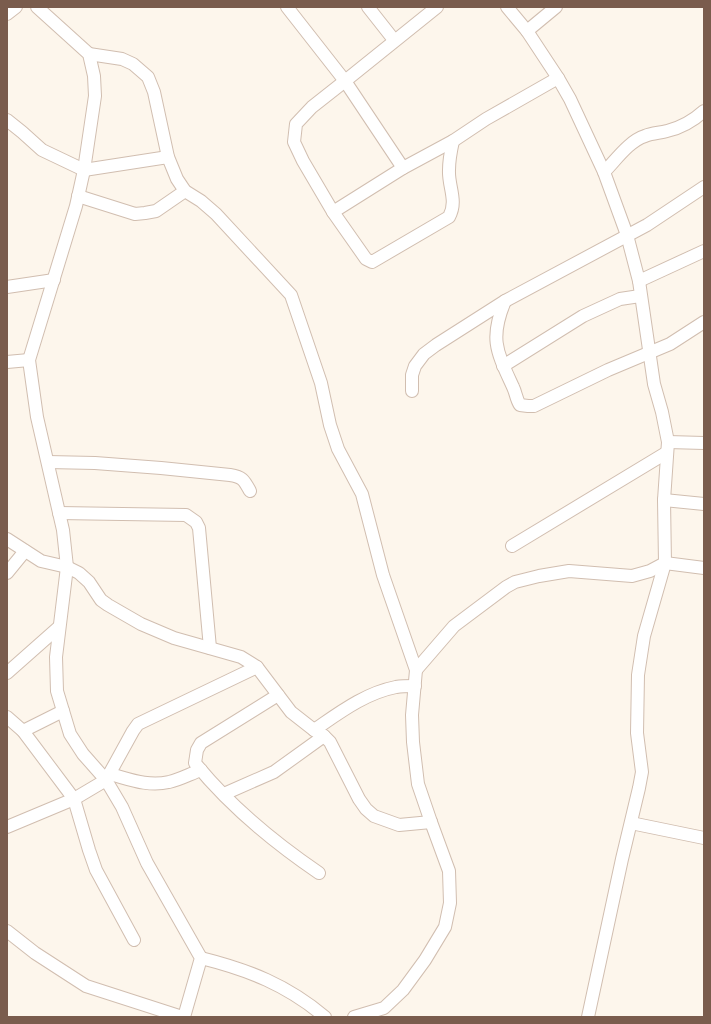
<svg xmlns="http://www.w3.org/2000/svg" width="711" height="1024" font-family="Cabin,sans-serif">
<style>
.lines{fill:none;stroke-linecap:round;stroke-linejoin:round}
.minor-casing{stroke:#d1beb0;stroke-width:14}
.minor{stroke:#fff;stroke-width:12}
</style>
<rect width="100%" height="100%" fill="#fdf6ec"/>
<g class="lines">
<g class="minor-casing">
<g id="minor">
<path d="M37,7L89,54L94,76L95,96L84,170L76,206L29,360L37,417L63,530L67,567L56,657L57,691L70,734L83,754L106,780L122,807L147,863L201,958L184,1017"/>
<path d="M287,7L345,81L403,168"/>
<path d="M368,7L394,40"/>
<path d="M437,7L345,81L312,107L296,124L294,142L303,161L333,212L366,259L372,262L449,217C458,201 448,186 449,170C449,160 451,150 453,141"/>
<path d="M507,7L527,31L558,78L570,99L604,172L627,235L639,281L654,384L662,412L668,442L664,500L665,563L644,636L638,675L637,733L642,772L639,788L622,859L588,1017"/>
<path d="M7,14L16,7"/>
<path d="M527,31L556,7"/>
<path d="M89,54L122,59L133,64L148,77L154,92L168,157L177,179L185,191L201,201L216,214L291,295L321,383L330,425L338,449L362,494L383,575L416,670L412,715L413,742L418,784L431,822L449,871L450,903L445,927L425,960L403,990L384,1008L354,1017"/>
<path d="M7,120L22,132L42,150L84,170L168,157"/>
<path d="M604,172C616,160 629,141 645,136C652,133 660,133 667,131C680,128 694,120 704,111"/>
<path d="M78,196L135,214L145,213L156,211L185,191"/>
<path d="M333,212L403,168L453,141L486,119L558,78"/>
<path d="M639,281L704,251"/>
<path d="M7,287L54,280"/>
<path d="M505,301C489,339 497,352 513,387C516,393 516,399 520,405L528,406H534L608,370L670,344L704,322"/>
<path d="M7,362L29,360"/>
<path d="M503,366L583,316L620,299L640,296"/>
<path d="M412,391V375L415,366L424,354L436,345L505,301L647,225L704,187"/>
<path d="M668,442L704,443"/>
<path d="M48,462L95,463L161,468L230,475C243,477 244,480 250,491"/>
<path d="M664,500L704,504"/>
<path d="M59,513L186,515L196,522L199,528L210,648"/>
<path d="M7,539L41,561L67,567L79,573L89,582L101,600L108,605L141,624L174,638L241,657L257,667L291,712L314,730L324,736L330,742L359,799L366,809L374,816L399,825L431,822"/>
<path d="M512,546L666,453"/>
<path d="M7,573L25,551"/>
<path d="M416,670L454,626L506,587L515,582L539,576L569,571L632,576L650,571L665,563L704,568"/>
<path d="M7,673L59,627"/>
<path d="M278,695L201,743L197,750L195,763C229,805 275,843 319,873"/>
<path d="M7,717L23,731L74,799L89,850L96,870L134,940"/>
<path d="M314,730C339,713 365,693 396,687C402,686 408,686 415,686"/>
<path d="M23,731L63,711"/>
<path d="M110,774C129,779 148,787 169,782C179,780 190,774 201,770"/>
<path d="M224,794L274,772L324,736"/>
<path d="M631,823L704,838"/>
<path d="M7,827L74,799L106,780L133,731L138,724L257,667"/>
<path d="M7,931L35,953L86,986L182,1017"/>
<path d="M201,958C249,970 287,985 325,1017"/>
</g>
</g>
<use href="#minor" class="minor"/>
</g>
<rect width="711" height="1024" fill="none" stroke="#7a5c4d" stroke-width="16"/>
</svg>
